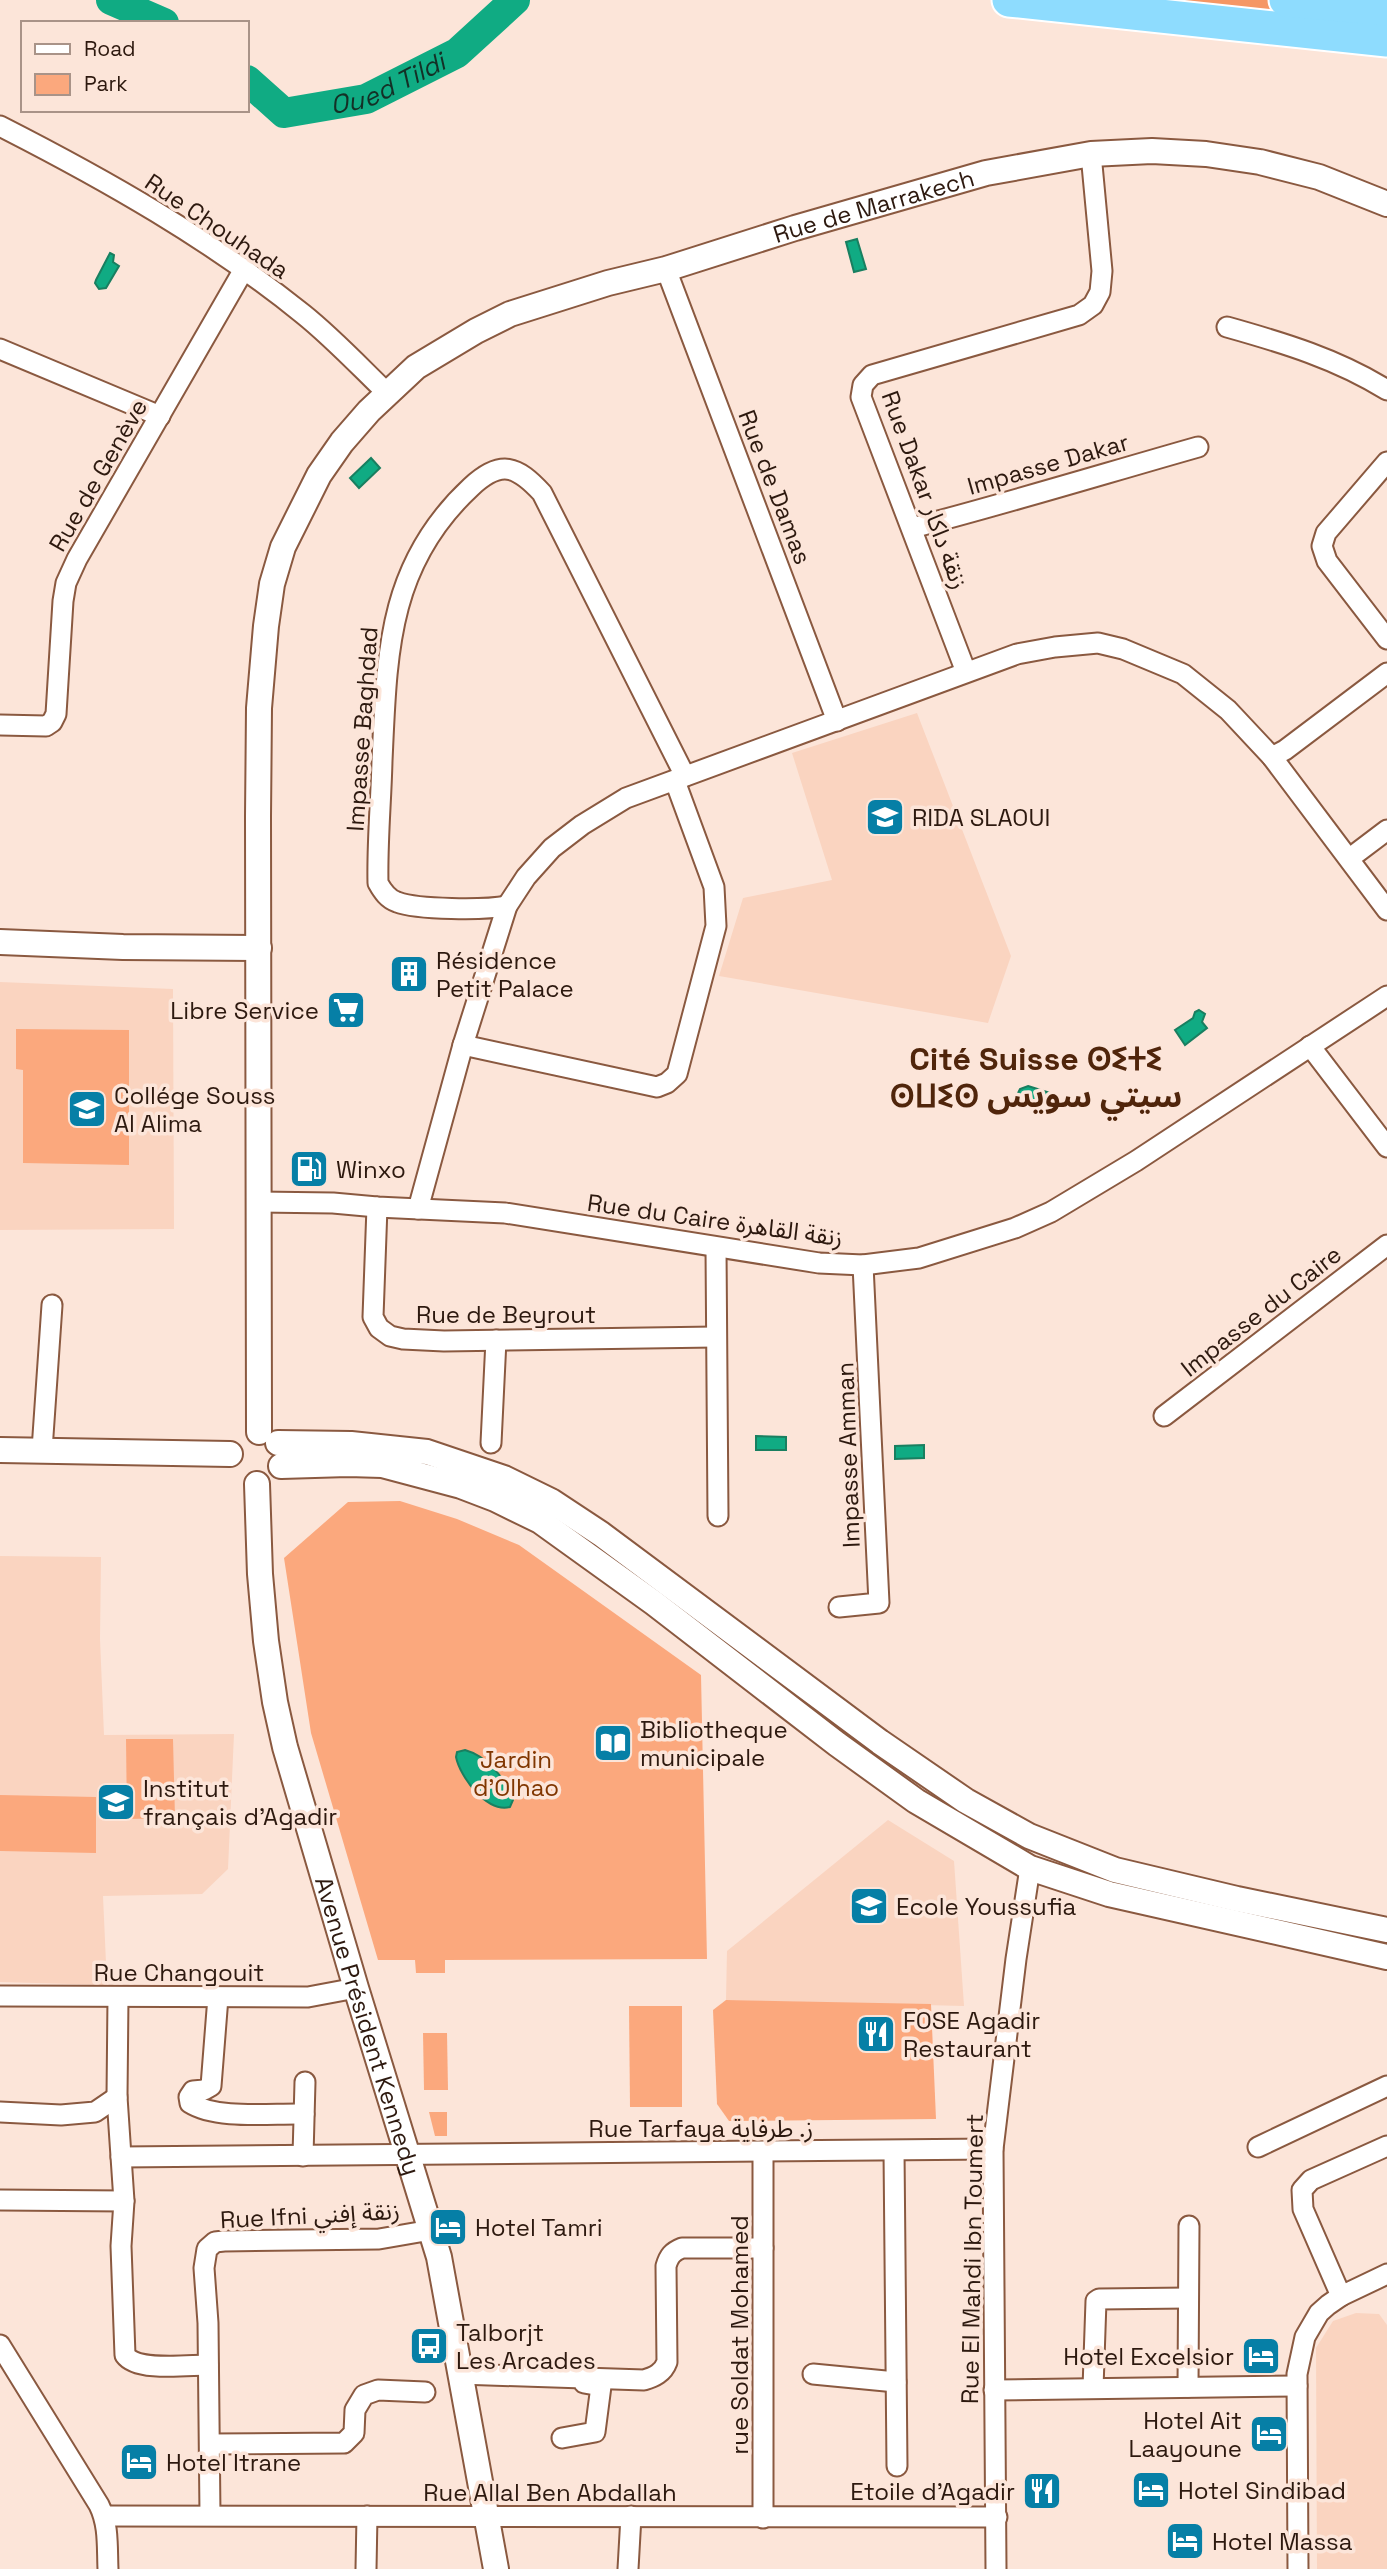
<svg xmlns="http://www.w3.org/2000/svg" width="1387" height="2569" font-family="'Space Grotesk','Noto Sans Arabic','Noto Sans Tifinagh',sans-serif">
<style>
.built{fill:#fad4c0}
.green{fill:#fba87d}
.forest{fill:#f59765}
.water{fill:#10ab83;stroke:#197f60;stroke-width:2}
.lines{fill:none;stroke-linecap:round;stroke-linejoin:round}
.river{stroke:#10ab83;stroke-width:30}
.minor-casing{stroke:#8a5940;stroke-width:23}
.tertiary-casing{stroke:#8a5940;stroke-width:28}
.trunk-casing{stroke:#fff;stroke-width:37}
.minor{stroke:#fff;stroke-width:19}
.tertiary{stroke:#fff;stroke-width:24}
.trunk{stroke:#8edcfe;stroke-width:33}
.labels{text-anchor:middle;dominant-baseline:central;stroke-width:7;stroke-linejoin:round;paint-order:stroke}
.street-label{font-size:24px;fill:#2d190f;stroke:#fce5d9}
.poi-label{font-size:24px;fill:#2d190f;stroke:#fce5d9;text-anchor:start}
.park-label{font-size:24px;fill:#803600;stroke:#fce5d9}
.water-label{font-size:26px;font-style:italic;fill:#143026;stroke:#fce5d9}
.district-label{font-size:32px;font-weight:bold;fill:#50250b;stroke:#fce5d9}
</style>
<rect width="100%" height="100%" fill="#fce5d9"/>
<g class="built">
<path d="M917,713L1011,956L988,1023L719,976L743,898L832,880L792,753Z"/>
<path d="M0,982L173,989L174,1229L0,1230Z"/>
<path d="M0,1556L101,1557L100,1639L104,1735L234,1734L228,1869L202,1894L103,1896L107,1985L0,1982Z"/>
<path d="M888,1820L954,1861L964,2006L726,2000L727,1951Z"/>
<path d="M1356,2313L1379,2314L1387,2325V2569H1317L1316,2348L1333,2321Z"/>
</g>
<g class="green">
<path d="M16,1029L129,1030V1165L23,1163V1070L16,1069Z"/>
<path d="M400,1501L457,1519L519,1545L701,1675L707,1959L445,1960V1973H416L415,1960H378L311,1733L284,1558L348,1502Z"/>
<path d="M126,1739H173L175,1818L127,1819Z"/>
<path d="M0,1795L96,1797V1853L0,1851Z"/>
<path d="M726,2000L931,2004L936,2119L729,2121L717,2104L713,2010Z"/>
<path d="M629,2006H682V2107H630Z"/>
<path d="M423,2033H447L448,2090H424Z"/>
<path d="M429,2112H447V2136H435Z"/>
</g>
<path class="forest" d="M1165,0H1387L1323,18Z"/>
<g class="water">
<path d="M857,239L866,269L854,272L846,242Z"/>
<path d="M110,253L114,255L113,262L119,266L106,288L99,289L95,283L96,280Z"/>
<path d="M371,458L380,468L359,488L350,478Z"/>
<path d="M1199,1010L1205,1014L1202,1022L1207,1028L1185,1045L1175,1030L1193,1018L1195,1012Z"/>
<path d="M1028,1086L1050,1093L1053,1095L1054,1101L1051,1103C1043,1102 1027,1104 1021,1101L1018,1093L1020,1089Z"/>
<path d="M756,1436L786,1437V1450H756Z"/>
<path d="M924,1445V1458L895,1459V1446Z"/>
<path d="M465,1750C487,1756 506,1779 513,1800L510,1807C487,1813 460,1777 456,1757L457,1752Z"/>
</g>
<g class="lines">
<g class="river">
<path d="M111,0L164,23"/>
<path id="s1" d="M247,80L284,113L366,99L457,53L515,0"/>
</g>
<g class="minor-casing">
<g id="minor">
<path d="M0,126C106,180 210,239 303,314C333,338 360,367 388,394"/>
<path d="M666,269L837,721"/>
<path d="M1227,327C1284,343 1337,359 1387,390"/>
<path d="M0,349L160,416"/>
<path d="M1387,462L1326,533L1322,546L1327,561L1387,639"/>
<path d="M912,528C1008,503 1103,474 1198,447"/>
<path d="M966,672L861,397L863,385L872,375L1079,315L1093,305L1100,292L1102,271L1091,154"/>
<path d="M0,725L46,726L52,722L56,714L63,601L66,583L77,559L243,271"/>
<path d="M1272,757L1285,750L1387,673"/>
<path d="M1350,858L1387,830"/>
<path d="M507,906C485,910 418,910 397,902C388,899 383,892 378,883C377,843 381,802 382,761C387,654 387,565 471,487C501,459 517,466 542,493L685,776"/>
<path d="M463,1045L657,1087L667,1083L677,1074L716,926L714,887L675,781"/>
<path d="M1310,1046L1387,1147"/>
<path d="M259,1202L333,1203L377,1207L505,1213L819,1263L863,1265L919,1258L1015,1228L1051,1212L1136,1161L1387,996"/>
<path d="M377,1207L373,1317L379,1328L390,1336L403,1339L444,1341L715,1337"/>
<path d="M418,1209L463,1045L507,906L526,877L552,848L582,825L626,798L1017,654L1055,647L1098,643L1123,649L1183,674L1228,710L1272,757L1387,910"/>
<path d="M716,1248L718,1516"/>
<path d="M1164,1416L1387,1245"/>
<path d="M491,1443L496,1340"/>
<path d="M42,1450L52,1305"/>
<path d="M839,1607L879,1603L863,1265"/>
<path d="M0,1996L308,1997L356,1988"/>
<path d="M118,1997L117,2097L124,2201L121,2246L125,2355C137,2372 188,2365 208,2365"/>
<path d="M218,1997L211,2086L204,2090L193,2091L189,2097L190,2103C217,2120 272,2113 304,2114"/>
<path d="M0,2112L61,2115L95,2112L117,2097"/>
<path d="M1258,2147L1387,2086"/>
<path d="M894,2151L897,2466"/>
<path d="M763,2152V2518"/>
<path d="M303,2156L305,2082"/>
<path d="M121,2157L993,2149"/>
<path d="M0,2200L124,2201"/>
<path d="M1341,2296L1303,2209L1302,2190L1311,2180L1387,2146"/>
<path d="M0,2345L99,2505C109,2525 107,2547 108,2569"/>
<path d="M459,2374L644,2380C654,2377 663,2373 667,2362L666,2266C669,2256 672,2252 682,2248H763"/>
<path d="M813,2374L896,2382"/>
<path d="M1188,2387L1189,2226"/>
<path d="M1093,2388L1096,2301L1099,2299L1188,2298"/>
<path d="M994,2390L1297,2386"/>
<path d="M562,2438L595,2432L601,2386L584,2383"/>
<path d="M210,2444L344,2443L354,2433L355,2410L364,2395L378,2390L425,2392"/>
<path d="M210,2515L208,2323L204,2268L207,2249L215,2242L224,2241L379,2239L431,2230"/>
<path d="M104,2516L997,2517"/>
<path d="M366,2569L367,2516"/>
<path d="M628,2569L631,2516"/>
<path d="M996,2569L993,2149L1016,1959L1030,1868"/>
<path d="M1298,2569L1297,2374L1305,2337L1319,2313L1328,2305L1341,2296L1387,2274"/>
</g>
</g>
<g class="tertiary-casing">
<g id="tertiary">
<path d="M0,942L123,947L259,948"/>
<path id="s2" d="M259,1432L258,817L259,708L266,626L272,584L283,547L319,475L342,442L369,411L416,367L476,331L510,314L608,283L666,269L795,228L986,173L1091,154L1152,151L1206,154L1260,162L1319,177L1387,204"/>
<path d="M278,1443L351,1444L427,1452L504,1478L551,1501L601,1534L880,1742L966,1801L1029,1836L1115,1870L1237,1899L1387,1930"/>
<path d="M0,1450L230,1454"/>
<path d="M281,1466L348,1464L382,1465L461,1486L495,1499L540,1521L654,1603L837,1744L916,1801L1030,1868L1109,1894L1387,1957"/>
<path id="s3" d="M257,1484L260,1574L266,1641L275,1702L285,1747L356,1988L439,2257L496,2569"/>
</g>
</g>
<g class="trunk-casing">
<g id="trunk">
<path d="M1009,0L1387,40"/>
<path d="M1286,0L1387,9"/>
</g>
</g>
<use href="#minor" class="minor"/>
<use href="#tertiary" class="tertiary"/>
<use href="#trunk" class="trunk"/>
</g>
<defs>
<g id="school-square" transform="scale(2.0125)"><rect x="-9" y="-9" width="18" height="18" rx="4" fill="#067fa6" stroke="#fce5d9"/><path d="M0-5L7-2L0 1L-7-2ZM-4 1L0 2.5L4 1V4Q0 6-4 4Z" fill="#fff"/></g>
<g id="building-square" transform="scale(2.0125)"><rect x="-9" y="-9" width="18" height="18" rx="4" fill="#067fa6" stroke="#fce5d9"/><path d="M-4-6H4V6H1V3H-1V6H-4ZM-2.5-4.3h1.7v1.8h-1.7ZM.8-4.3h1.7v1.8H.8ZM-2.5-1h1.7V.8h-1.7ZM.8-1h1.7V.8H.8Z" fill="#fff"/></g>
<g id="supermarket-square" transform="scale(2.0125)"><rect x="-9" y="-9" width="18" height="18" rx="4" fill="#067fa6" stroke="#fce5d9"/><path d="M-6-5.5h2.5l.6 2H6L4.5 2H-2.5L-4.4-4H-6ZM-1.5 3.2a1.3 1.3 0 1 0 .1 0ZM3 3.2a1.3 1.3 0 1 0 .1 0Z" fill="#fff"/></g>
<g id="fuel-square" transform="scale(2.0125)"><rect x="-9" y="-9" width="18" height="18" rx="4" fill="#067fa6" stroke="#fce5d9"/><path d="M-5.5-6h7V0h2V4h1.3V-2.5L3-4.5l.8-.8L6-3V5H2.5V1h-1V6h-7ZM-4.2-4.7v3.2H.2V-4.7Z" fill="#fff"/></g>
<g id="library-square" transform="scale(2.0125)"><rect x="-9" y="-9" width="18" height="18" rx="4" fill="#067fa6" stroke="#fce5d9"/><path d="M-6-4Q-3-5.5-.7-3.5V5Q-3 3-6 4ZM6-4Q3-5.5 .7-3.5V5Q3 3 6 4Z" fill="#fff"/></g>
<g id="university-square" transform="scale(2.0125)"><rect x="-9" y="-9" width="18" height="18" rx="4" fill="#067fa6" stroke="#fce5d9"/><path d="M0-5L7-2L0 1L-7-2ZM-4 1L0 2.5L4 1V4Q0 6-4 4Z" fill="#fff"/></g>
<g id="restaurant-square" transform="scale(2.0125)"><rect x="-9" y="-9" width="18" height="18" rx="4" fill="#067fa6" stroke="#fce5d9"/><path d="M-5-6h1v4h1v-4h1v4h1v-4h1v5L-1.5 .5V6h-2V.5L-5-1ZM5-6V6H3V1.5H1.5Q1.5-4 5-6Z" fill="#fff"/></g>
<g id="hotel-square" transform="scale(2.0125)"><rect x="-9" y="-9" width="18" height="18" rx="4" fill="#067fa6" stroke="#fce5d9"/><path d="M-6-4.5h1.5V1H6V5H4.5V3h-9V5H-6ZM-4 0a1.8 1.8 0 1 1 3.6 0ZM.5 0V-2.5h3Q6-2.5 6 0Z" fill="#fff"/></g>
<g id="bus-square" transform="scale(2.0125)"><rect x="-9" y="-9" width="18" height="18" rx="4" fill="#067fa6" stroke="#fce5d9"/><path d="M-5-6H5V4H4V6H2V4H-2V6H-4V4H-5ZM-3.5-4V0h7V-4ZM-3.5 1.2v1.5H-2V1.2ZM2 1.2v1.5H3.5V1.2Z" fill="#fff"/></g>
</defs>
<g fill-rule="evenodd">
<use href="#school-square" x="885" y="817"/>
<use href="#building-square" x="409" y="974"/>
<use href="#supermarket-square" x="346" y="1010"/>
<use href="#school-square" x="87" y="1109"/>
<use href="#fuel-square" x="309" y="1169"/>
<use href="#library-square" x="613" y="1743"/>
<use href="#university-square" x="116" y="1802"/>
<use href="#school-square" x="869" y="1906"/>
<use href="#restaurant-square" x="876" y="2034"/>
<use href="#hotel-square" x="448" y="2227"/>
<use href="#bus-square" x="429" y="2346"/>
<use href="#hotel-square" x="1261" y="2356"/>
<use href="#hotel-square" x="1269" y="2434"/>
<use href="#hotel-square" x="139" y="2462"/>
<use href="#hotel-square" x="1151" y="2490"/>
<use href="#restaurant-square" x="1042" y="2491"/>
<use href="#hotel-square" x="1185" y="2541"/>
</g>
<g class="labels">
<g class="street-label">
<text stroke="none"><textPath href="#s2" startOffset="1601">Rue de Marrakech</textPath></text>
<text transform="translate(217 226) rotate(34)">Rue Chouhada</text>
<text transform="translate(1048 464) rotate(-16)">Impasse Dakar</text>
<text transform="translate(98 475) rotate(-60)">Rue de Genève</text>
<text transform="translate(775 487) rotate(69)">Rue de Damas</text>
<text transform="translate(925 490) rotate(70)">Rue Dakar زنقة داكار</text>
<text transform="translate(362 729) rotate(-86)">Impasse Baghdad</text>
<text transform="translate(715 1220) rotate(8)">Rue du Caire زنقة القاهرة</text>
<text transform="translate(1261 1311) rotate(-38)">Impasse du Caire</text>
<text x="506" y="1314">Rue de Beyrout</text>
<text transform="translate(848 1455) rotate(-92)">Impasse Amman</text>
<text x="179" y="1972">Rue Changouit</text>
<text stroke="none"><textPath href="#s3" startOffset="556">Avenue Président Kennedy</textPath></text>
<text x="701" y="2128">Rue Tarfaya ز. طرفاية</text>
<text transform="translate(310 2215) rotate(-3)">Rue Ifni زنقة إفني</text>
<text transform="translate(972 2259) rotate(-89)">Rue El Mahdi Ibn Toumert</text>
<text transform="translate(739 2335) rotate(-90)">rue Soldat Mohamed</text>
<text x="550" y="2492">Rue Allal Ben Abdallah</text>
</g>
<g class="poi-label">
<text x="912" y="817">RIDA SLAOUI</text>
<text x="436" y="960">Résidence<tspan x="436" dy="28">Petit Palace</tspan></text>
<text x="319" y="1010" text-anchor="end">Libre Service</text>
<text x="114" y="1095">Collége Souss<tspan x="114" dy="28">Al Alima</tspan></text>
<text x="336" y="1169">Winxo</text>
<text x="640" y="1729">Bibliotheque<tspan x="640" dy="28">municipale</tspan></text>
<text x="143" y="1788">Institut<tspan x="143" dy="28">français d’Agadir</tspan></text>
<text x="896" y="1906">Ecole Youssufia</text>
<text x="903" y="2020">FOSE Agadir<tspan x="903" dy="28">Restaurant</tspan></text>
<text x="475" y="2227">Hotel Tamri</text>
<text x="456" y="2332">Talborjt<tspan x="456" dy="28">Les Arcades</tspan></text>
<text x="1234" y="2356" text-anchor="end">Hotel Excelsior</text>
<text x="1242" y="2420" text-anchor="end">Hotel Ait<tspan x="1242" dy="28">Laayoune</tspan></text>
<text x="166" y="2462">Hotel Itrane</text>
<text x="1178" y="2490">Hotel Sindibad</text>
<text x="1015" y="2491" text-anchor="end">Etoile d'Agadir</text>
<text x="1212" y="2541">Hotel Massa</text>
</g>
<g class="park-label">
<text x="516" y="1759">Jardin<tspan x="516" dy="28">d'Olhao</tspan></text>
</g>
<g class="water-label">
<text stroke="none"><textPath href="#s1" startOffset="158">Oued Tildi</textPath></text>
</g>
<g class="district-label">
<text x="1036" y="1059">Cité Suisse ⵙⵉⵜⵉ<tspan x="1036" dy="37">ⵙⵡⵉⵙ سيتي سويس</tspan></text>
</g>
</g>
<rect x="21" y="21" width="228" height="91" fill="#fce5d9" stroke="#a99388" stroke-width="2"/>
<rect x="35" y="44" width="35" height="10" fill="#ffffff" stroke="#a99388" stroke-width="2"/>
<text x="84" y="56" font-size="21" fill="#2d190f">Road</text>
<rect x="35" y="74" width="35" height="21" fill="#fba87d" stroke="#a99388" stroke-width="2"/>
<text x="84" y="91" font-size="21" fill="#2d190f">Park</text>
</svg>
